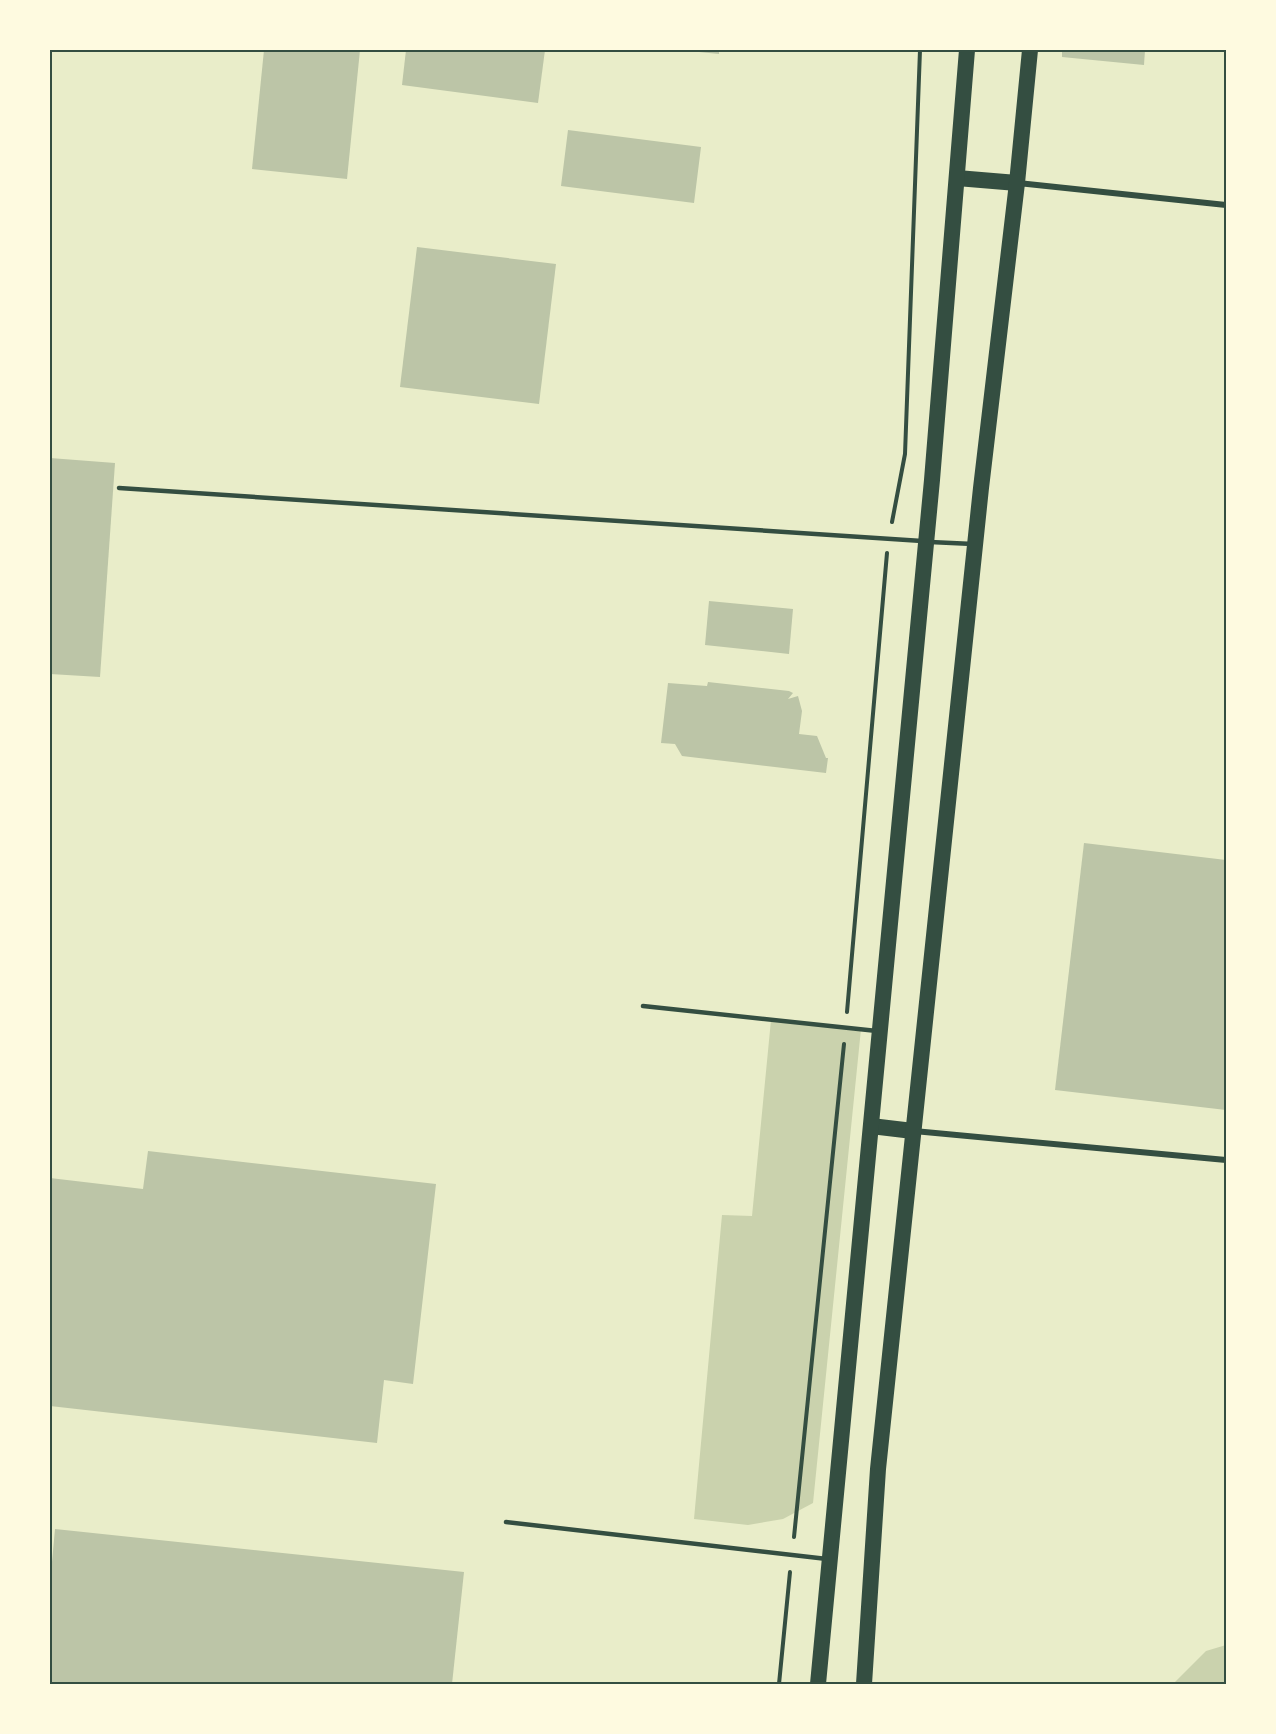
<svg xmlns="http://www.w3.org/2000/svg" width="1276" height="1734" font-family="'Noto Sans',sans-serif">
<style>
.green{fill:#cad2ad}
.building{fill:#bcc5a7}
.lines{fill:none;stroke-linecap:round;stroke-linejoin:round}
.path{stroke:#344e41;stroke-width:4}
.service{stroke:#344e41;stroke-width:4.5}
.minor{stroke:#344e41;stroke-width:6}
.trunk{stroke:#344e41;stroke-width:16}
.neatline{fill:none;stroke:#344e41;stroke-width:2}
</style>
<rect width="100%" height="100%" fill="#e9edc9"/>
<g class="green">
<path d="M771,1020L861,1029L813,1503L783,1519L748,1525L694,1519L722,1215L752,1216Z"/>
<path d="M1226,1645V1684H1173L1206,1651Z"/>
</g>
<g class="building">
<path d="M264,50H360L347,179L252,169Z"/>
<path d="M406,50H545L538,103L402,85Z"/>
<path d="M689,50H719V54L689,51Z"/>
<path d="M1062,50H1145L1144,65L1062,57Z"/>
<path d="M568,130L701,147L694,203L561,186Z"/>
<path d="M417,247L556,264L539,404L400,387Z"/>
<path d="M50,458L115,463L100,677L50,674Z"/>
<path d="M709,601L793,609L789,654L705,645Z"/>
<path d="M708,682L789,691L793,693L788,699L798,696L802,711L799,734L817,736L826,758H828L826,773L682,756L675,744L661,743L668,683L707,686Z"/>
<path d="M1084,843L1226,860V1110L1055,1090Z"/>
<path d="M148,1151L436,1184L413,1384L384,1380L377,1443L50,1406V1178L143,1189Z"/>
<path d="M55,1529L464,1572L452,1684H50V1584Z"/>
</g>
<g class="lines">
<g class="path">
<path d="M892,522L905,454L920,50"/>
<path d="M847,1012L887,553"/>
<path d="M794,1537L844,1044"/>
<path d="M779,1684L790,1572"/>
</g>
<g class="service">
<path d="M119,488L922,541"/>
<path d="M930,542L973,544"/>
<path d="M643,1006L877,1031"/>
<path d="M506,1522L827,1559"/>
</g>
<g class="minor">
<path d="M1018,183L1226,205"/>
<path d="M914,1131L1226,1160"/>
</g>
<g class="trunk">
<path d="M957,178L1017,183"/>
<path d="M871,1126L913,1131"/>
<path d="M818,1684L932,480L967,50"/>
<path d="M864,1684L878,1469L981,488L1017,183L1030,50"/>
</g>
</g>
<rect width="1276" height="1734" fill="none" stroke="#fefae0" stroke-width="102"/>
<rect x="51" y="51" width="1174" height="1632" class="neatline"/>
</svg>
